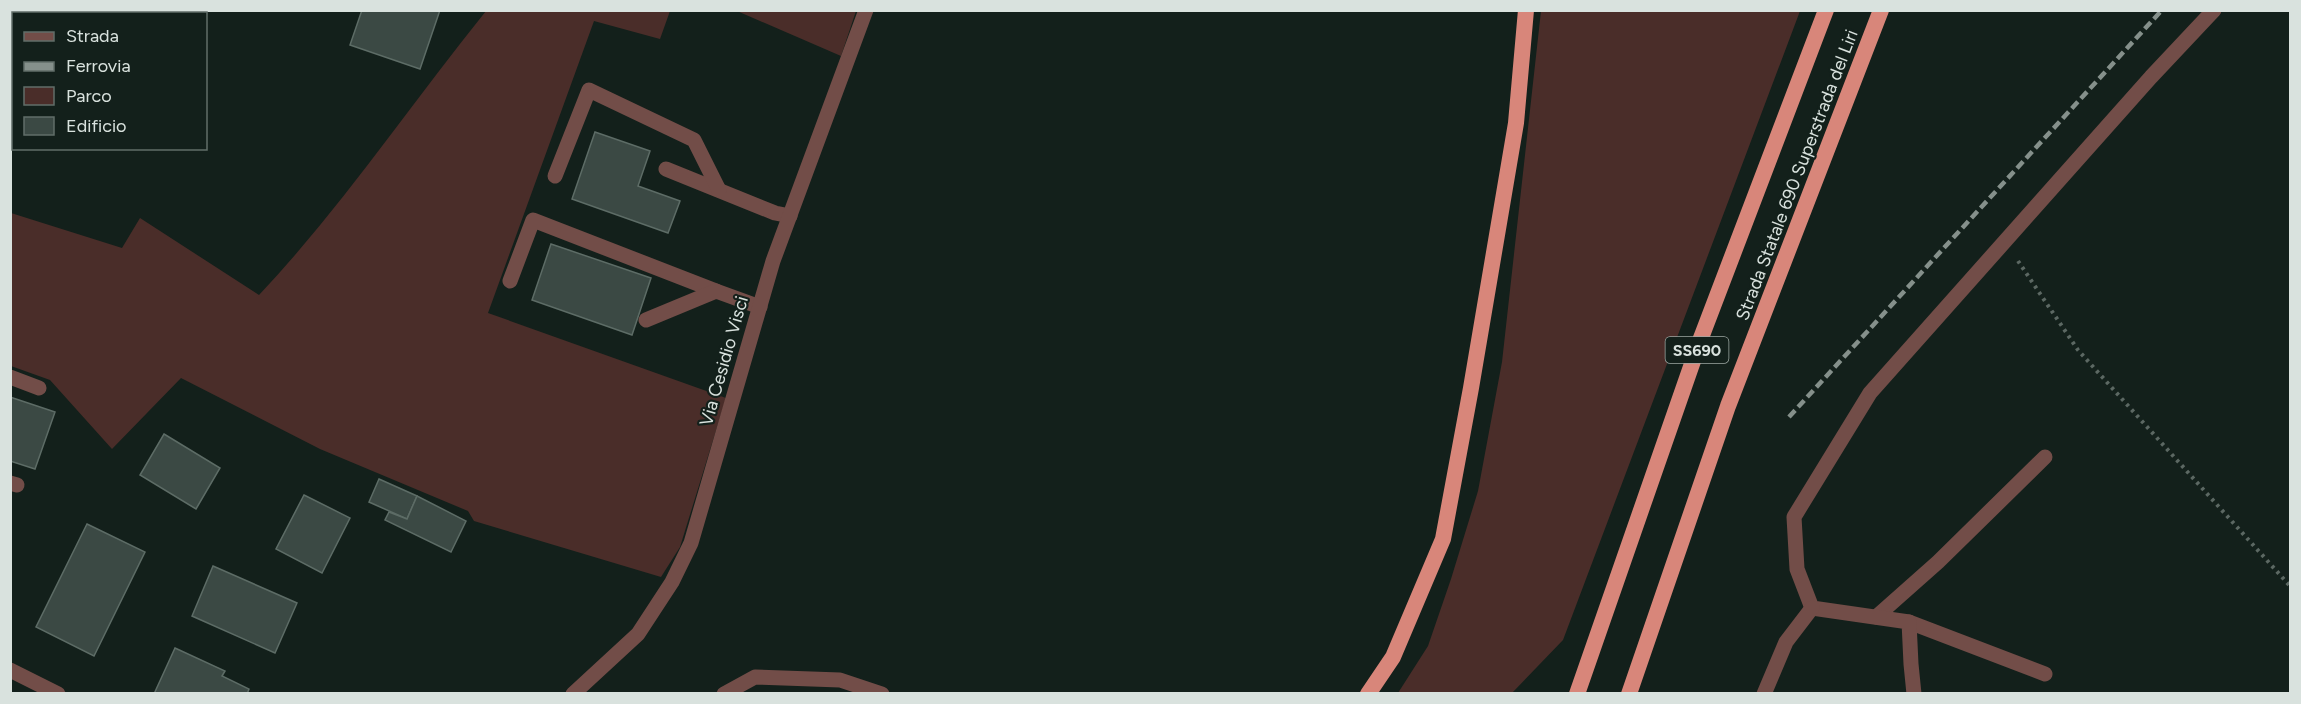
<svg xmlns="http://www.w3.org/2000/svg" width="2301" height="704" font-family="Figtree,sans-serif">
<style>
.green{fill:#4a2d29}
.building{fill:#3b4944;stroke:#5d6c66;stroke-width:1.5}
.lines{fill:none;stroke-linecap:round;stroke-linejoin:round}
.path{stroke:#5c6863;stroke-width:4;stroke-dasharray:3 4.5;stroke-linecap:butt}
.service{stroke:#724d48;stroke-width:15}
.minor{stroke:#724d48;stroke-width:15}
.tertiary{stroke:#724d48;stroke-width:15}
.trunk{stroke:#d8867a;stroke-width:16}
.rail{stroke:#85908b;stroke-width:4.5;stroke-dasharray:9 4.5;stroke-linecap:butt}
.labels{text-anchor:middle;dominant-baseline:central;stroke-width:4.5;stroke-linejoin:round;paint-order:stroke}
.shield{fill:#13201b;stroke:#9ea8a4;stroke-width:1.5}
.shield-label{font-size:16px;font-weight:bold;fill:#d9e2de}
.street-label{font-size:18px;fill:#d9e2de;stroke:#13201b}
</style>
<rect width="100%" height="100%" fill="#13201b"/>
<g class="green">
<path d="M486,11H670L660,39L594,21L488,313L726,398L680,547L661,577L474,521L468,511L320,449L181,378L112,449L50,380L11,366V213L122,248L140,218L259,295C342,207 410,105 486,11Z"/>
<path d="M737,11H856L841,56Z"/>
<path d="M1541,11H1800L1563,640L1512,693H1398L1428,646L1451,579L1478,491L1502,362Z"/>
</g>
<g class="building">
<path d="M49,10H179L178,14H48Z"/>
<path d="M362,10H440L420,69L350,45Z"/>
<path d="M595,132L650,151L638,186L680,201L668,233L572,199Z"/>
<path d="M551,244L651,278L632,335L532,300Z"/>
<path d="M10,397L55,412L35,469L10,461Z"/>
<path d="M164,434L220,468L196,509L140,475Z"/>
<path d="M379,479L417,496L407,519L369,502Z"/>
<path d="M304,495L350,518L322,573L276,549Z"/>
<path d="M417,496L466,521L451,552L385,520L389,512L407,519Z"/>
<path d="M87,524L145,552L94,656L36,627Z"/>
<path d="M213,566L297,603L275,653L192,616Z"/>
<path d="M175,648L225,671L222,676L249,689L247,694H154Z"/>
</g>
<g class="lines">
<path class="path" d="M2018,261L2078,350L2290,586"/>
<g class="service">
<path d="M27,14L28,10"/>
<path d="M193,14L195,10"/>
<path d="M10,25L14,26"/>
<path d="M666,169L775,213L790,216"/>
<path d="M555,176L589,90L694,140L719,190"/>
<path d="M510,281L533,220L716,291"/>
<path d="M646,320L716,291L760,307"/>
<path d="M10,377L39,388"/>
<path d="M10,483L17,485"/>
<path d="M1876,617L1938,562L2045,457"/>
<path d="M1909,622L2045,674"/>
<path d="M1914,694L1911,664L1909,622L1812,608L1797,569L1794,517L1870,393L2151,77L2214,10"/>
</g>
<g class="minor">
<path d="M10,670L58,694"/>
<path d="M573,694L638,634L672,582L691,543L773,261L866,10"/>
<path d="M1764,694L1786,642L1812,608"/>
</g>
<path class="tertiary" d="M724,694L755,677L840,680L882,694"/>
<g class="trunk">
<path d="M1368,694L1393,657L1443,539L1471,388L1516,123L1526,10"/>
<path d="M1577,694L1701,338L1826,10"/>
<path d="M1629,694L1728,406L1881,10"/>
</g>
<path class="rail" d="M1789,417L2162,10"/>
</g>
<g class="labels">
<rect class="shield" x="1665.5" y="337" width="63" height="26" rx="4.5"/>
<g class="shield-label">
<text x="1697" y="350">SS690</text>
</g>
<g class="street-label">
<text transform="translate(1797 175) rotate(-69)">Strada Statale 690 Superstrada del Liri</text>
<text transform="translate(724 361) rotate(-74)">Via Cesidio Visci</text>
</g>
</g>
<rect width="2301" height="704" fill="none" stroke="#d9e2de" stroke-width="24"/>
<rect x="12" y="12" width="195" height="138" fill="#13201b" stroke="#626e69" stroke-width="1.5"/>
<rect x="24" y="32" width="30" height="9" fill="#724d48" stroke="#626e69" stroke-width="1.5"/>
<text x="66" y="42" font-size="18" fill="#d9e2de">Strada</text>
<rect x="24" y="62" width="30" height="9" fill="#85908b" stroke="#626e69" stroke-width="1.5"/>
<text x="66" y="72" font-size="18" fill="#d9e2de">Ferrovia</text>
<rect x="24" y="87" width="30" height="18" fill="#4a2d29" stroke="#626e69" stroke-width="1.5"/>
<text x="66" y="102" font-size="18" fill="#d9e2de">Parco</text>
<rect x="24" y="117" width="30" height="18" fill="#3b4944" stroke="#626e69" stroke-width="1.5"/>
<text x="66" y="132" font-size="18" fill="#d9e2de">Edificio</text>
</svg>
